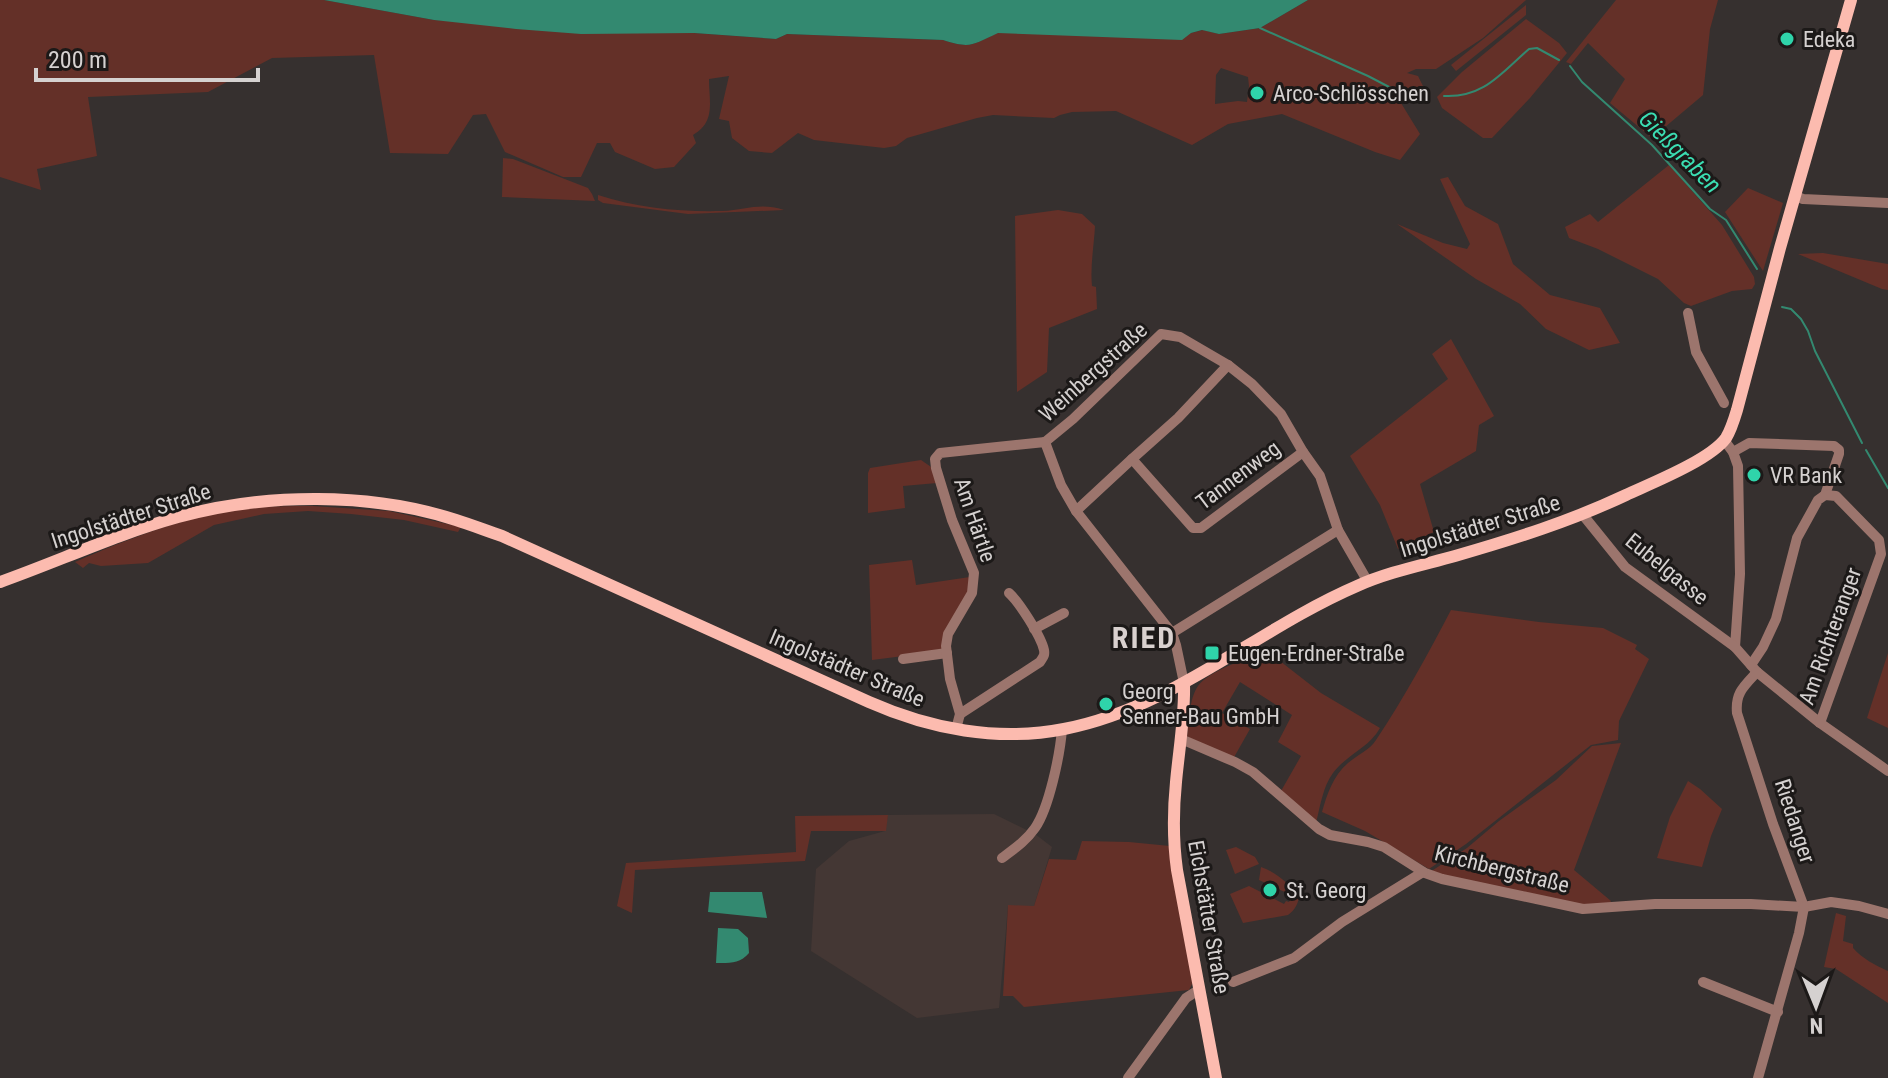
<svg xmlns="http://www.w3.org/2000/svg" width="1888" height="1078" font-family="'Roboto Condensed',sans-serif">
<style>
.built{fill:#443734}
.green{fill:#643028;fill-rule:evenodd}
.water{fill:#338970}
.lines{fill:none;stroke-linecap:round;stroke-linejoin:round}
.stream{stroke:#338970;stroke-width:2}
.minor{stroke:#9c756d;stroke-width:10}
.major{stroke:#fcbbaf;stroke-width:12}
.poi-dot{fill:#2fd4aa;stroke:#1c1918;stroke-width:3}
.labels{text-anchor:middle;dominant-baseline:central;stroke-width:6;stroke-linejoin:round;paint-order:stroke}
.poi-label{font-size:22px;fill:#d5d1d0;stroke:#1c1918;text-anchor:start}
.street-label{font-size:22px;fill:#d5d1d0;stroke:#1c1918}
.water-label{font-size:24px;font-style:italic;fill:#3bdeb3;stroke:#1c1918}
.district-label{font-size:30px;font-weight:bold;letter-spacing:2px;fill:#d9d1cf;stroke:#1c1918}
</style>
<rect width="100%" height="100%" fill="#36302f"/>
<path class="built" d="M994,814L1035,834L1052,847L1034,906H1008L999,1008L917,1018L811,951L816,869L849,841L885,831L888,815Z"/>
<g class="green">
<path d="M0,0H324L434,20L694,33L776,39L787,34L943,40C971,49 972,45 997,33H1191L1203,30L1219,34L1260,28L1308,0H1526L1483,38L1436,69H1416L1407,73L1418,76L1423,86L1401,103L1420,134L1400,160L1375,152L1282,114L1228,124L1192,145L1116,111L1072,112L1060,115L1054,118L993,115L977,118L907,138L896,146L884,148L814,140L798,133L772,153L749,151L732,138L729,121L719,119L729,76L709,79C709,102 716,122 693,135L696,143L674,167L655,169L615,152L610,143H597L581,177H563L505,152L486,114L473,115L448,154L390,153L374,55L272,58L208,92L88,97L97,156L37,169L41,190L0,177ZM1221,68L1248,77L1249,86L1247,102L1238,101L1215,104L1216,75Z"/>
<path d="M1616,0H1718L1710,29L1703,95L1652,138L1610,103L1625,79L1588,43L1571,64L1566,62Z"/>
<path d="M1526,5V15L1456,71L1451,65Z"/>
<path d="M1526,19L1559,43L1567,53L1530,98L1492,138H1483L1442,108L1437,97L1462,72Z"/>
<path d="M503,158L513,159L588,188L592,194L595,201L502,197Z"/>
<path d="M1669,165L1722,225L1754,277L1755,284L1752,289L1732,291L1691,306L1684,303L1658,279L1598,249L1569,238L1565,227L1590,214L1598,222Z"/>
<path d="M1448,177L1465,206L1498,224L1513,264L1550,295L1600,308L1620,343L1589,350L1546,329L1520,304L1476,279L1397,224L1443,243L1467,249L1470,244L1440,179Z"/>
<path d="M1748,188L1783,203L1763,271L1725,212Z"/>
<path d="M598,195C637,208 681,212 722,211C746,210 760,202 784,210L688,214L603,203L598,200Z"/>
<path d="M1058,210L1082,214L1095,226C1094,246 1090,266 1092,286L1096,287L1097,309L1049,328L1047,372L1017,392L1015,216Z"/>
<path d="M1823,253L1888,264V290L1882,289L1798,254Z"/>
<path d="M1451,339L1494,416L1479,425L1476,451L1420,484L1434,532L1398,549L1380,505L1350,456L1448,379L1432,354Z"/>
<path d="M921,460L934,469L937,483L903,486L905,508L868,513V473L870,468Z"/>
<path d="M312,506L389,511L461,527L458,532L404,520L351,514L308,511L264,514L214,525L148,563L101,566L89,563L83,568L75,562C132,537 194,513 256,507C274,506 293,506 312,506Z"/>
<path d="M912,560L916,585L970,577V589L943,651L872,660L869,565Z"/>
<path d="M1451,610L1539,622L1603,628L1637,645L1635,649L1649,659L1619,721L1618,740L1591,745L1466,844L1429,869L1365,831L1322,812C1327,794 1333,776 1348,763C1357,755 1370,750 1376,740C1404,698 1428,654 1451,610Z"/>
<path d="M1267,651L1321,693L1380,728C1369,748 1346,755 1333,773C1323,786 1320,807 1316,823L1281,791L1301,756L1278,742L1292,715L1240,682L1222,713L1250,729L1233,759L1187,737C1189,722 1189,699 1198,686C1208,671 1250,657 1267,651Z"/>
<path d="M1888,653V728L1867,718Z"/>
<path d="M1621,743L1574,870L1611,901L1609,905L1570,904L1430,872L1467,848L1499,821L1556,780L1592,746Z"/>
<path d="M1688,781L1700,789L1722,809L1711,836L1702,867L1657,858L1670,817Z"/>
<path d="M888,815L886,831H811L805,861L635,870L632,913L617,906L626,863L796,852L795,816Z"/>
<path d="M1082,841L1129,842L1170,846L1193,982L1189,990L1024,1007L1013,996H1003L1008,905L1034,906L1049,859L1076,860Z"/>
<path d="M1236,847L1255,857L1259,864L1235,874L1226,850Z"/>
<path d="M1261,867C1276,872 1287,883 1299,894C1299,903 1295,910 1288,915L1243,923L1230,894L1249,886L1284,904L1286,901L1289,902L1290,900L1288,898L1289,894L1259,880Z"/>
<path d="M1836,913L1846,916L1843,941L1853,944V948C1863,959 1875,965 1888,971V1003L1836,969L1824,967Z"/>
</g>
<g class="water">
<path d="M324,0H1308L1260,28L1219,34L1202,30L1191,33L1182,40L998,33C972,45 971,49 943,40L787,34L776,39L694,33L581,34L516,29L434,20Z"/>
<path d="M710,892H762L767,918L708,912Z"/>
<path d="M718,928L738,929L748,938L749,953C740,964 729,963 716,963Z"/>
</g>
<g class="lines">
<g class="stream">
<path d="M1260,28L1368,76L1393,89"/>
<path d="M1570,66L1582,82L1652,145L1710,209L1726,220L1757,269"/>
<path d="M1444,96C1484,98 1501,73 1529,49L1537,48L1559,60"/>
<path d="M1782,307L1791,309L1801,319L1808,331L1815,351L1862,443"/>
<path d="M1866,450L1888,488"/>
</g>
<g class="minor">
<path d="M1795,196L1803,199L1888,203"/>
<path d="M1688,313L1696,352L1724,403"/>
<path d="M1724,440L1733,452L1738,466L1740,574L1735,647"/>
<path d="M1045,442L1073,419L1161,334L1180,337L1228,365L1252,384L1281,414L1303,452L1320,476L1338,530L1368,582"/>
<path d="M1045,442L1061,485L1076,511L1172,633L1176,645L1184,683"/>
<path d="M1733,452L1749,443L1834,446L1839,450V454L1825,495"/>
<path d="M1132,459L1193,528H1201L1303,452"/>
<path d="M1076,511L1132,459L1178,418L1228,365"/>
<path d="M1583,515L1625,567L1735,647L1757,672L1820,723L1888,771"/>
<path d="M1034,629L1064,613"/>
<path d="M1172,633L1338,530"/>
<path d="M903,659L947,653"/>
<path d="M1751,665L1763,647L1776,619L1797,538L1818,500L1825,495L1836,496L1879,540L1881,554L1820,723"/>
<path d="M1757,672C1744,686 1735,693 1737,713L1773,824L1804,907"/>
<path d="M960,714L1040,662C1043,657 1045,656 1044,650C1041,636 1019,602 1009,593"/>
<path d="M956,729L960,714L950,679L946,646L948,634L972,593L974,573L952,520L936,468L935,459L940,453L1045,442"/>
<path d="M1181,739L1235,762L1253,772L1319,829L1330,835L1368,842L1384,847L1425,873L1442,879L1583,909L1655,904H1751L1804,907L1831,902L1859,906L1888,914"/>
<path d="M1002,858C1014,849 1026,841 1035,828C1049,808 1060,755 1062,729"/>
<path d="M1233,982L1294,958L1342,922L1423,872"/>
<path d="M1703,982L1778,1012"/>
<path d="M1128,1078L1186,998L1200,989"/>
<path d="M1758,1078L1799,933L1804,907"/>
</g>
<g class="major">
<path d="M0,582C59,561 117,534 178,517C265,493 370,492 456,520C472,525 487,531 502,536L869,702C930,729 998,742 1064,729C1173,708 1257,629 1357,586C1388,572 1423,565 1455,556C1514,539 1571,521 1626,495C1652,483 1710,460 1726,438C1731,430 1734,420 1737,410L1780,248L1851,0"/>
<path d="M1184,683C1185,716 1179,749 1176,782C1173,812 1173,841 1177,870L1216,1078"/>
</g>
</g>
<g class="poi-dot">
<circle cx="1787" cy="39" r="8"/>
<circle cx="1257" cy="93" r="8"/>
<circle cx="1754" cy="475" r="8"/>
<rect x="1204" y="645" width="16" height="16" rx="4"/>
<circle cx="1106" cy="704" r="8"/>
<circle cx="1270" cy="890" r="8"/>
</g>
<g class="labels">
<g class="poi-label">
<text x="1803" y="39">Edeka</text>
<text x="1273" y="93">Arco-Schlösschen</text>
<text x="1770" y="475">VR Bank</text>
<text x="1228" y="653">Eugen-Erdner-Straße</text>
<text x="1122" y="691">Georg<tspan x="1122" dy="25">Senner-Bau GmbH</tspan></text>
<text x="1286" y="890">St. Georg</text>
</g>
<g class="street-label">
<text transform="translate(1093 372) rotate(-42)">Weinbergstraße</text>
<text transform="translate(1238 475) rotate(-37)">Tannenweg</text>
<text transform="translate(131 516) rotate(-18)">Ingolstädter Straße</text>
<text transform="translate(975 520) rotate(71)">Am Härtle</text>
<text transform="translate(1480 526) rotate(-17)">Ingolstädter Straße</text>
<text transform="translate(1667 569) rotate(39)">Eubelgasse</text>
<text transform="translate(1830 636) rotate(-70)">Am Richteranger</text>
<text transform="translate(847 668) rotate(23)">Ingolstädter Straße</text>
<text transform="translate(1795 821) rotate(72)">Riedanger</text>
<text transform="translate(1502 869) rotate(14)">Kirchbergstraße</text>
<text transform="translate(1209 917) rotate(80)">Eichstätter Straße</text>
</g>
<g class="water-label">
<text transform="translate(1680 152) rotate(45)">Gießgraben</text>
</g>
<g class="district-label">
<text x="1144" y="637">RIED</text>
</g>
</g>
<g transform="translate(1816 1006) rotate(179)" stroke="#1c1918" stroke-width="6" paint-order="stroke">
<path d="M0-6L14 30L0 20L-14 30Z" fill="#d5d1d0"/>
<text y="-12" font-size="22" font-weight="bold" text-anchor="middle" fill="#d5d1d0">N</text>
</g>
<path d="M36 68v12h222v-12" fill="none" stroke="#d5d1d0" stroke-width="4"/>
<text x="48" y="68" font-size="24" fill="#d5d1d0" stroke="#1c1918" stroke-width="6" paint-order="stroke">200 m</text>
</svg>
